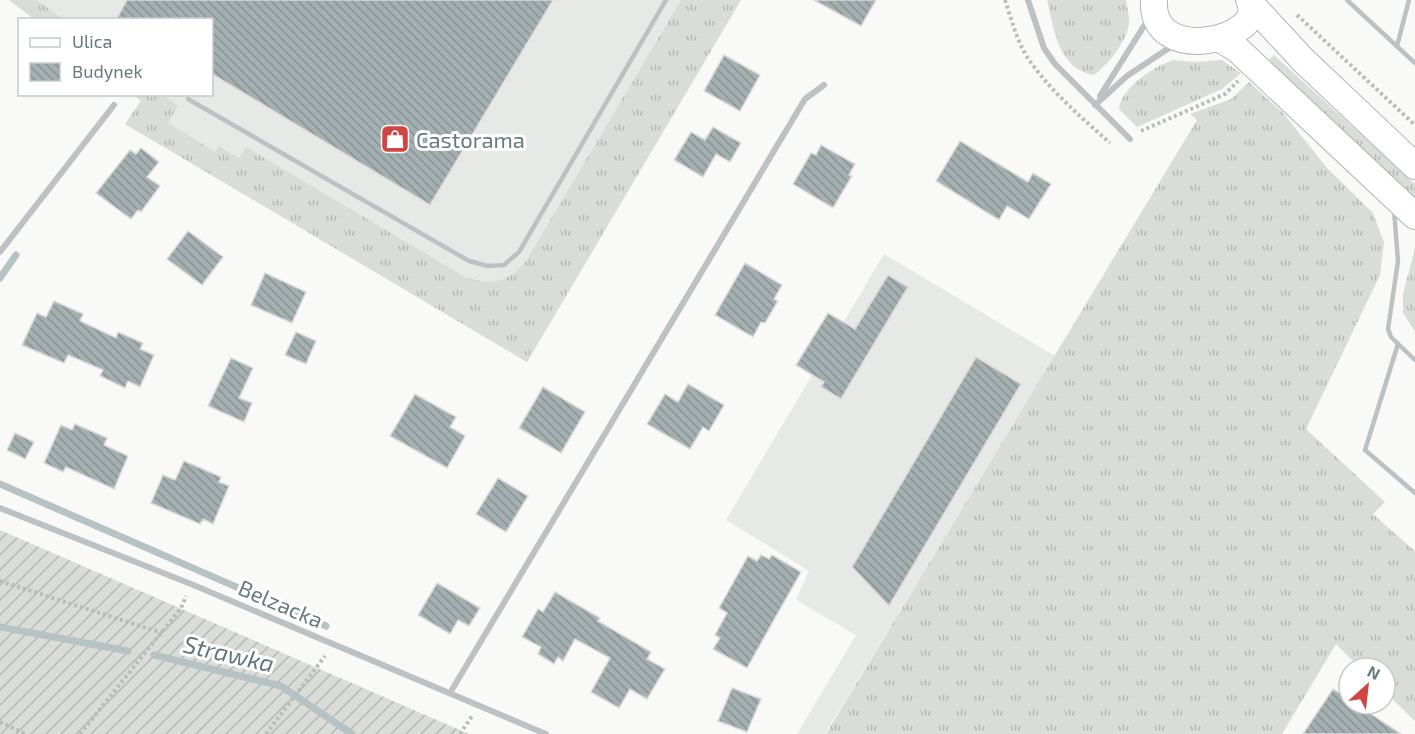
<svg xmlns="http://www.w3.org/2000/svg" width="1415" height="734" font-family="'Exo 2',sans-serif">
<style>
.built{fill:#e7e9e7}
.grass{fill:url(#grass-tufts)}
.garden{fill:url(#garden-furrows)}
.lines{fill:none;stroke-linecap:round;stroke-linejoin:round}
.stream{stroke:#b5c3c4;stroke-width:7}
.building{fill:url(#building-back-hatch);stroke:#dbdbd9;stroke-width:1.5}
.secondary-casing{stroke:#afb7b9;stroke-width:28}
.path{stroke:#b7bcbd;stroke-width:4;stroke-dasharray:3 3;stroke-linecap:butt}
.service{stroke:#bcc2c4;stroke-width:4.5}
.minor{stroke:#bcc2c4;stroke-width:6}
.secondary{stroke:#fff;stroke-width:26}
.labels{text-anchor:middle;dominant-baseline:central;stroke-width:6;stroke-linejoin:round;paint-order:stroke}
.poi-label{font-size:22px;fill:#677a7e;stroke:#fff;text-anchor:start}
.street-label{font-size:22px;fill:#677a7e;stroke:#fff}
.water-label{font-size:24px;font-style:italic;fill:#627778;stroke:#fff}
</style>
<defs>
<pattern id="grass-tufts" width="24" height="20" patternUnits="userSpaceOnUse" patternTransform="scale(1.5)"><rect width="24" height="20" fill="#daddd7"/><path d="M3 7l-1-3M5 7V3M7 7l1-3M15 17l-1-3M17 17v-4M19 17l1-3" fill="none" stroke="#b5b8b4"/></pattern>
<pattern id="garden-furrows" width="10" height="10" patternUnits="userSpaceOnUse" patternTransform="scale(1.5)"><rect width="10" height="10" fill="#daddd7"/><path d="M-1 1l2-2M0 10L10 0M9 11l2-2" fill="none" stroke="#b5b8b4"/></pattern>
<pattern id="building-back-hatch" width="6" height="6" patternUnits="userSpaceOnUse" patternTransform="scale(1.5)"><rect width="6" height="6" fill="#a4afb1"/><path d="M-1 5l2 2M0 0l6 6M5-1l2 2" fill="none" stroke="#899395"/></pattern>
</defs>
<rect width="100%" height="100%" fill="#f9f9f7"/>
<g class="built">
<path d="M9,0H741L527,362L125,124L141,101L133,95L212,94V20L34,19Z"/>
<path d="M884,254L1055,356L825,734H797L856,635L796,600L809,571L726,520Z"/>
</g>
<g class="grass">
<path d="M9,0H37L63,19H34Z"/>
<path d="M681,0H741L527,362L125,124L141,101L133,95H163L178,106L168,123L215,152L219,146L239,158L246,147L465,277C490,286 509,282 526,261Z"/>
<path d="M1047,0H1126C1127,8 1130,16 1129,24C1126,42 1108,65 1094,75C1058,69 1054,30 1047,0Z"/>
<path d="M1274,55L1415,184V197L1268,61Z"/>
<path d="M1174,60L1194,62L1222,60L1241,73L1222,89L1137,127L1119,109C1121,88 1155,65 1174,60Z"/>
<path d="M1249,82L1284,114L1327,168L1373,213L1384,242L1380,275L1306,429L1385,502L1373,514L1415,551V721L1385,692V668H1360L1336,644L1282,734H826L1197,120L1190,114L1231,99Z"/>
<path d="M1415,248V332L1403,313V294Z"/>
</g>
<path class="garden" d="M0,530L469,734H0Z"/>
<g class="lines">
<g class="stream">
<path d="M0,278L16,255"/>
<path d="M0,484L326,626"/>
<path d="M0,627L128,651"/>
<path d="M154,655L281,686L352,734"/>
</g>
</g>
<g class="building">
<path d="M127,0H553L430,205L212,74V20H116Z"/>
<path d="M814,0H876L861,26Z"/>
<path d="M724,55L760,75L740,111L704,91Z"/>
<path d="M713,127L741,143L730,162L716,154L703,177L674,160L691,132L705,140Z"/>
<path d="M960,141L1028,182L1033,173L1051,184L1029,219L1007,206L999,220L936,181Z"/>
<path d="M821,145L855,164L849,175L852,176L833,208L793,184L811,153L816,155Z"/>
<path d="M141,148L159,162L147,177L160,186L141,212L138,210L131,219L96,193L130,150L136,154Z"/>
<path d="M188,231L223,257L202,285L167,259Z"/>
<path d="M745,263L782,285L774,299L778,301L765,323L761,322L753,337L715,315Z"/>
<path d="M265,273L306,292L292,323L251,305Z"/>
<path d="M888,275L908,287L841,399L821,387L824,382L796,365L828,313L855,329Z"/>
<path d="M54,301L83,314L80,321L116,338L118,332L143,343L140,349L154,355L140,387L128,381L125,388L100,376L103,370L68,355L64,363L22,345L37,313L46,317Z"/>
<path d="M296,332L316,341L306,364L285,355Z"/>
<path d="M976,357L1021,384L889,606L852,567Z"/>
<path d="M231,358L253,368L239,398L252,403L244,422L208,406Z"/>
<path d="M688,384L724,405L709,431L703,427L690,449L647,424L665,394L678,402Z"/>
<path d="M543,387L585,412L561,453L519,428Z"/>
<path d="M415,394L456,417L450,427L465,436L447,468L390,436Z"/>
<path d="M75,424L107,438L104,445L128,456L114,489L66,467L63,472L44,463L61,425L72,430Z"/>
<path d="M15,433L34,442L25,459L7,450Z"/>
<path d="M184,461L221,477L219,482L229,486L213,524L203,519L200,524L151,503L163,475L175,480Z"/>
<path d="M498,478L528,496L506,532L476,514Z"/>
<path d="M761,555L769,559L772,555L801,572L747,668L713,649L720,638L715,635L727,613L719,608L748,556L757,561Z"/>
<path d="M437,583L480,608L469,626L458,620L450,634L418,615Z"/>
<path d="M555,592L600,618L598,621L651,652L647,659L665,669L647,699L630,689L619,708L591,692L610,658L575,639L563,661L558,657L554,664L538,654L541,647L522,637L538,609L543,612Z"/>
<path d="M732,688L761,699L747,732L718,721Z"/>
<path d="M1333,689L1349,699V704H1356L1401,734H1303Z"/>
</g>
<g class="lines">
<g class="secondary-casing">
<g id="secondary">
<path d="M1154,0C1149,68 1271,39 1249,0"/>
<path d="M1252,5L1303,60L1415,166"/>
<path d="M1220,39L1237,49L1415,216"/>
</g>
</g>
<g class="path">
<path d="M1005,0C1012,21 1018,46 1032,64C1054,94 1082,118 1110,143"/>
<path d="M1297,15L1415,125"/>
<path d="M1141,131L1225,94L1238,81"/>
<path d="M0,581L162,633"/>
<path d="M0,722L26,734"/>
<path d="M80,734L181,608L186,596"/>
<path d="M266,734L325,656"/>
<path d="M460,734L472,716"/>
</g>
<g class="service">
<path d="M1347,0L1415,63"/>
<path d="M1397,46L1409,0"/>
<path d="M188,99L469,261L488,266L504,265L519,252L666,0"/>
<path d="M1394,210L1398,261L1388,329L1391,337L1415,360"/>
<path d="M1398,344L1365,450L1415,493"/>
</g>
<g class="minor">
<path d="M1028,0L1044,48L1055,64L1130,139"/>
<path d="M1100,96L1149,18"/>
<path d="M1095,105L1127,76L1175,44"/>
<path d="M0,252L114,105"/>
<path d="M0,508L191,584L546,734"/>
<path d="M450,693L805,99L824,85"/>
</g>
<use href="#secondary" class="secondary"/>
</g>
<defs>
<g id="shop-square" transform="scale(1.5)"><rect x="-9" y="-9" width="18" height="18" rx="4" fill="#ce4542" stroke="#fff"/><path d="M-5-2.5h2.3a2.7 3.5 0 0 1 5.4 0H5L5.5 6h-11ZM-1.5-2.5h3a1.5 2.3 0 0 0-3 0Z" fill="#fff"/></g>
</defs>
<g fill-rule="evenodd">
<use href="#shop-square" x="395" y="139"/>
</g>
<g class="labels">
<g class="poi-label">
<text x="416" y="139">Castorama</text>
</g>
<g class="street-label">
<text transform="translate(281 603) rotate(23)">Belzacka</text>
</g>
<g class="water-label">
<text transform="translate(229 653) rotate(13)">Strawka</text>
</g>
</g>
<rect x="18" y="18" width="195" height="78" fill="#ffffff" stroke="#c2cacb" stroke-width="1.5"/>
<rect x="30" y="38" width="30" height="9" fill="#ffffff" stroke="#c2cacb" stroke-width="1.5"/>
<text x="72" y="48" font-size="18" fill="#677a7e">Ulica</text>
<rect x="30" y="63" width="30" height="18" fill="url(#building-back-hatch)" stroke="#c2cacb" stroke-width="1.5"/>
<text x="72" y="78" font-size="18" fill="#677a7e">Budynek</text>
<g transform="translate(1367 686) rotate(27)"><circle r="28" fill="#ffffff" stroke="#c2cacb" stroke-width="1.5"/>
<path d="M0-4.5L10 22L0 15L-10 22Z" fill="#ce4542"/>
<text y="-9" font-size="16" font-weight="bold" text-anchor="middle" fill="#677a7e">N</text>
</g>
</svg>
